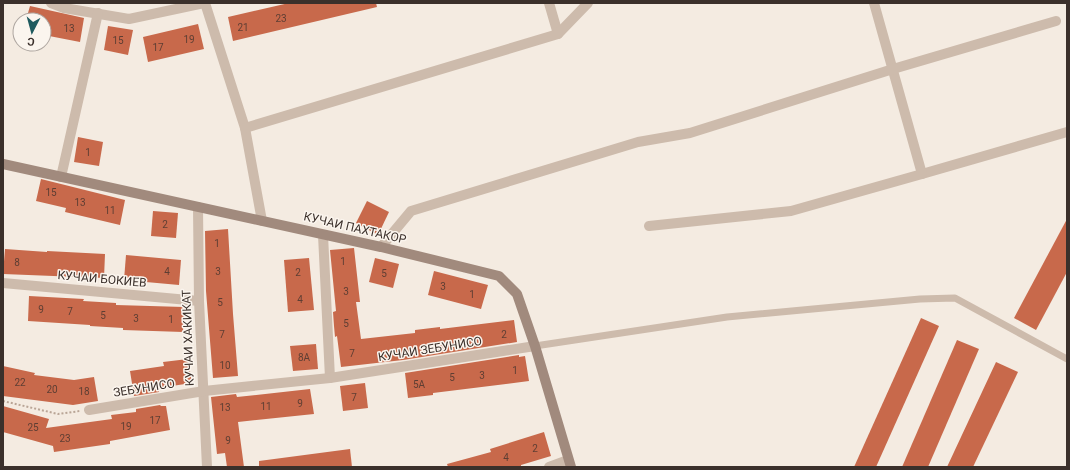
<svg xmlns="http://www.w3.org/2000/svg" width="1070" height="470" font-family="Roboto,sans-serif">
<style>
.building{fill:#c8694b}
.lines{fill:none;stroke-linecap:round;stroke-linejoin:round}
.path{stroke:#b9a596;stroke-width:2;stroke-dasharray:2 2;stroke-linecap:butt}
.service{stroke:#cdbbac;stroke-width:7}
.minor{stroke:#cdbbac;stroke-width:10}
.secondary{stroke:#a18a7d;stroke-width:10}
.labels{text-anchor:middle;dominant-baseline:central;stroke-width:3;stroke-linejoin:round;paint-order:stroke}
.number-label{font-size:10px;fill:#5e3e33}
.street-label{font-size:12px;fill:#3b302b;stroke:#fbf5ee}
</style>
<rect width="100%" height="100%" fill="#f4ebe1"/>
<g class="building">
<path d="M289,3H376L377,7L233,41L228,17Z"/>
<path d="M30,6L84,18L80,42L44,35V20H26Z"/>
<path d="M198,24L204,49L148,62L143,37Z"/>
<path d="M108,26L133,30L128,55L104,50Z"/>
<path d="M78,137L103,142L99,166L74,162Z"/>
<path d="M41,179L125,200L120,225L65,212L66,208L36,201Z"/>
<path d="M367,201L389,212L378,235L356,223Z"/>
<path d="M153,211L178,213L176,238L151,236Z"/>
<path d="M1067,219V272L1036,330L1014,318Z"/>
<path d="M228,229L233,314L238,376L213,378L206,291L205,231Z"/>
<path d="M354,248L360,302H356L361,339L415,333V330L440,327V329L514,320L517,342L403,360L341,367L337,336L335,337L334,326L333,312L336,311L330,250Z"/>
<path d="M5,249L47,252V251L105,254L104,278L3,274Z"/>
<path d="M126,255L181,260L179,285L124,280Z"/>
<path d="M309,258L314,310L288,312L284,260Z"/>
<path d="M375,258L399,264L393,288L369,282Z"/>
<path d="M434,271L488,285L481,309L428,295Z"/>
<path d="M29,296L84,299L83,301L116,303V305L184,307L183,332L123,330V328L90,326V325L28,321Z"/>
<path d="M921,318L939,326L876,467H854Z"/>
<path d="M957,340L979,349L928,467H902Z"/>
<path d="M316,344L318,369L293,371L290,346Z"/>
<path d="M519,355V357L525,356L529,381L433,393V395L408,398L405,373Z"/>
<path d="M188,359L192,383L158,388L159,392L134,396L130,371L164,366L163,362Z"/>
<path d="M996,362L1018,372L973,467H947Z"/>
<path d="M3,366L35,373L34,375L74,380L94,377L98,401L73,405L3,396Z"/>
<path d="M365,383L368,408L343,411L340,386Z"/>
<path d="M310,389L314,414L238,422L244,467H227L225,453L217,454L211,397L236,394L237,397Z"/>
<path d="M160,405L161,406H166L170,430L110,441V444L54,452L53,446L3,432V406L49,419L46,428L112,419L111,415L136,412V409Z"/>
<path d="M544,432L551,456L521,465V467H448L447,464L491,452L490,449Z"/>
<path d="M350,449L352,467H259V461Z"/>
</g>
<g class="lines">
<path class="path" d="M3,401L58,414L80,411"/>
<path class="service" d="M535,346L727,317L920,299L955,298L1067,359"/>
<g class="minor">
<path d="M51,3L64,8L129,19L204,3"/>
<path d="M205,3L245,128L262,221"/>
<path d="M549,3L558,34"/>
<path d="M245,128L558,34L588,3"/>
<path d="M922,174L1067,132"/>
<path d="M61,177L98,13"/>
<path d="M198,207L199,301L207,467"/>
<path d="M649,226L791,211L922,174L874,3"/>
<path d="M323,235L330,378"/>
<path d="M381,247L411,211L638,142L690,133L893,69L1056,21"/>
<path d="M3,283L199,301"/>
<path d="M89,410L204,391L330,378L535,346"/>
<path d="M549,467L568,460"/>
</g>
<path class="secondary" d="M3,164L381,247L499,276L517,294L535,346L571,467"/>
</g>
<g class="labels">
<g class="number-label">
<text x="281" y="18">23</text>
<text x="243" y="27">21</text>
<text x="69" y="28">13</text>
<text x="189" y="39">19</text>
<text x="118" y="40">15</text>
<text x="158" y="47">17</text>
<text x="88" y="152">1</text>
<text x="51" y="192">15</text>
<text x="80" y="202">13</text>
<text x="110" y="210">11</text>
<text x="165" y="224">2</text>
<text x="217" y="243">1</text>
<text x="343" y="261">1</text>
<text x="17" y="262">8</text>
<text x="167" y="271">4</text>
<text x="218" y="271">3</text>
<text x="298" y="272">2</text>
<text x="384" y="273">5</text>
<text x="443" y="286">3</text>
<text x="346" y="291">3</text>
<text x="472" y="294">1</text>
<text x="300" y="299">4</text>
<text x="220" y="302">5</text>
<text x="41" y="309">9</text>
<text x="70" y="311">7</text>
<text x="103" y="315">5</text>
<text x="136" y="318">3</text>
<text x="171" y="319">1</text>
<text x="346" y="323">5</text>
<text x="222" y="334">7</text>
<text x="504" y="334">2</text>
<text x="352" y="353">7</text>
<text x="304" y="357">8А</text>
<text x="225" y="365">10</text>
<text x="515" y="370">1</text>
<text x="482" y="375">3</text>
<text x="452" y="377">5</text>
<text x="20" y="382">22</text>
<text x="419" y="384">5А</text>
<text x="52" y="389">20</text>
<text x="84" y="391">18</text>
<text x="354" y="397">7</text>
<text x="300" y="403">9</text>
<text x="266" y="406">11</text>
<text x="225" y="407">13</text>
<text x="155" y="420">17</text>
<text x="126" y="426">19</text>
<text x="33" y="427">25</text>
<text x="65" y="438">23</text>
<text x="228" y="440">9</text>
<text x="535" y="448">2</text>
<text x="506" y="457">4</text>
</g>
<g class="street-label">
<text transform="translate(355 228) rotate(13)">КУЧАИ ПАХТАКОР</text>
<text transform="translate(102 279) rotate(5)">КУЧАИ БОКИЕВ</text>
<text transform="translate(188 338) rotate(-92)">КУЧАИ ХАКИКАТ</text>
<text transform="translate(430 349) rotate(-9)">КУЧАИ ЗЕБУНИСО</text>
<text transform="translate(144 388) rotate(-9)">ЗЕБУНИСО</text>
</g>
</g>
<rect width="1070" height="470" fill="none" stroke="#3b302b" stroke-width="8"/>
<g transform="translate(32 32) rotate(186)"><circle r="19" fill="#fbf5ee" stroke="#aea6a0"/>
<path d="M0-3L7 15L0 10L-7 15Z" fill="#1f5a5e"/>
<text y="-6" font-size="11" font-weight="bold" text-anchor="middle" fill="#3b302b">С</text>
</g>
</svg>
